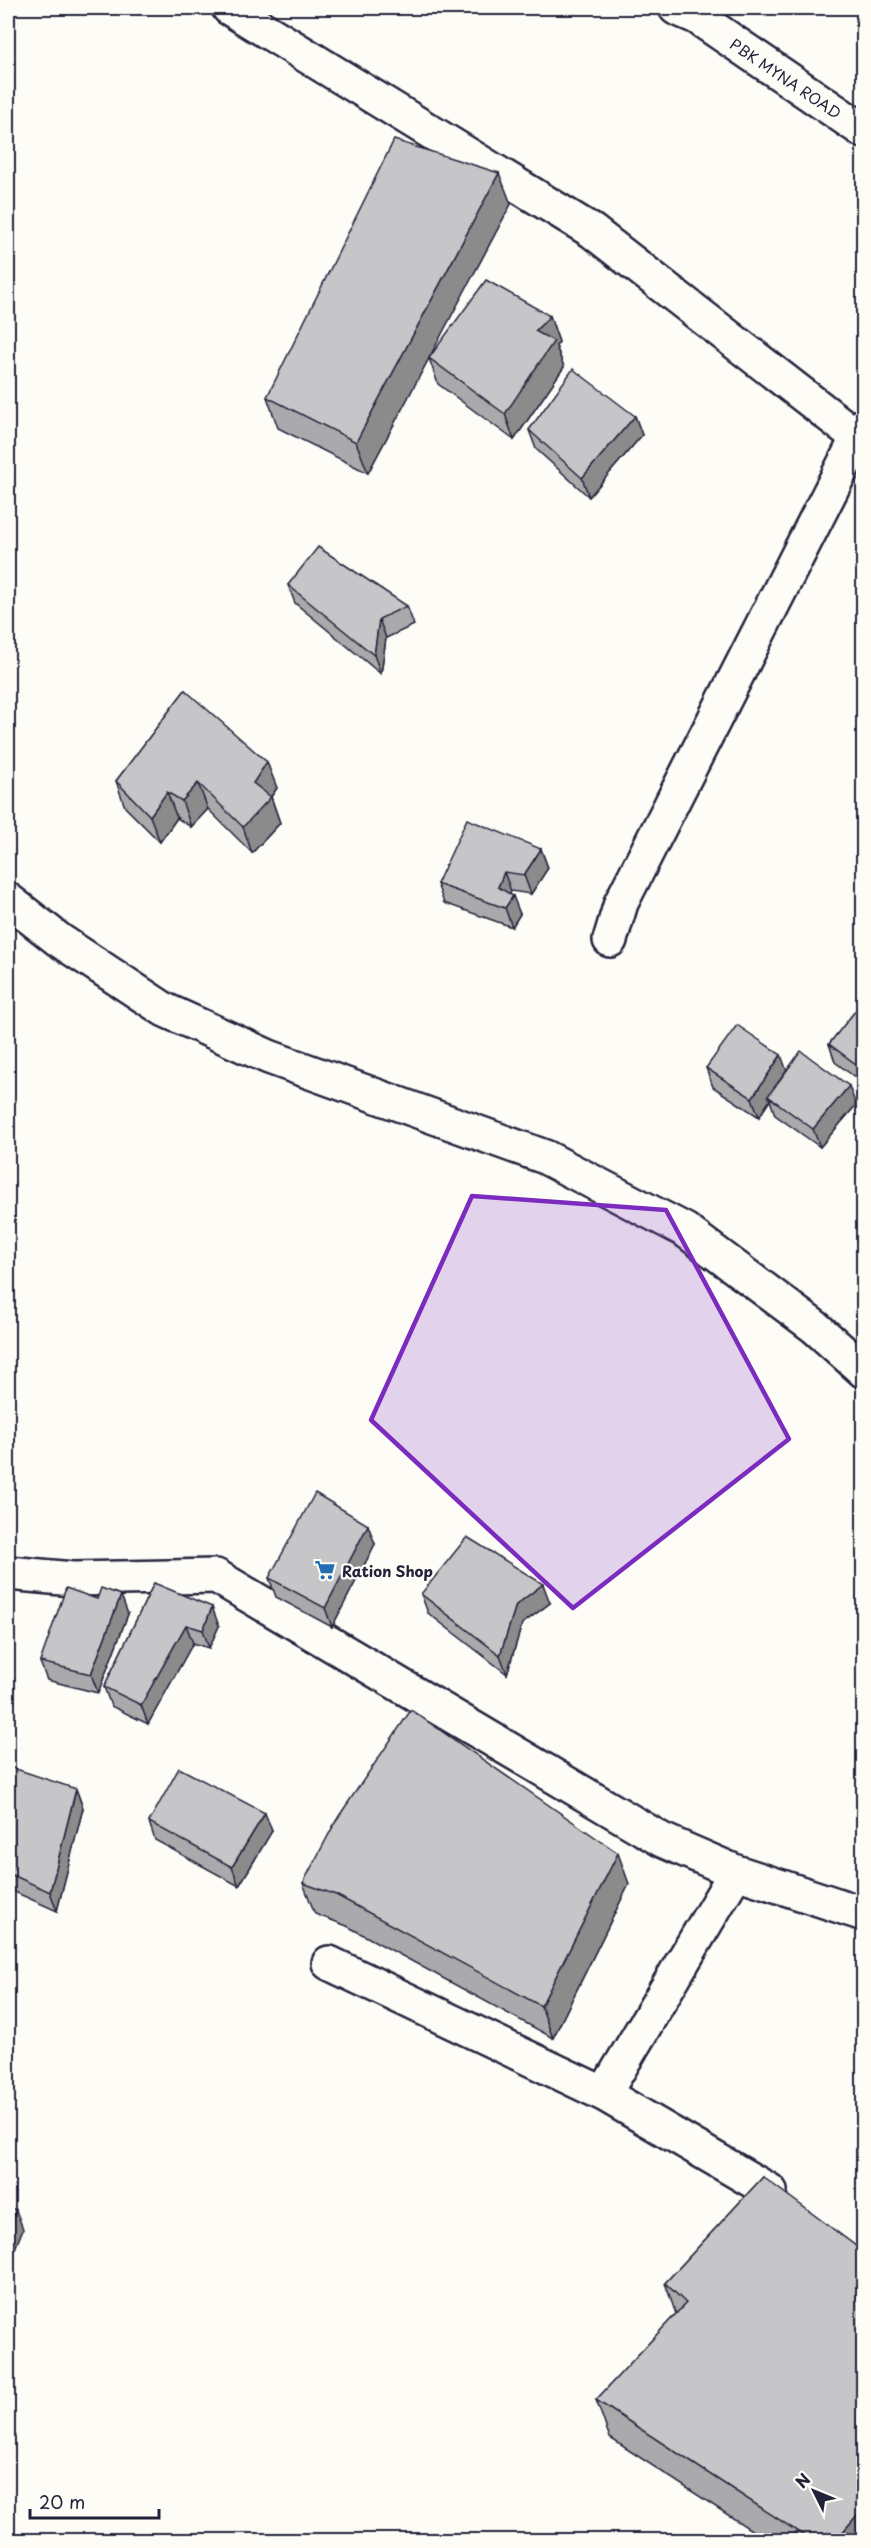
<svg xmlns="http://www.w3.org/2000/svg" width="871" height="2548" font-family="'Playpen Sans',sans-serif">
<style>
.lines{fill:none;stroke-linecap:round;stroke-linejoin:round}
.street-casing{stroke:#22223b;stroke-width:38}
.street{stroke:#fdfcf7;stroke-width:33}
.wall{fill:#aaaaac;stroke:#22223b;stroke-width:1.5}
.shaded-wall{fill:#8b8b8c;stroke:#22223b;stroke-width:1.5}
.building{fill:#c6c6c8;stroke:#22223b;stroke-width:1.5}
.marked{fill:#7b2cbf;fill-opacity:0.2;stroke:#7b2cbf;stroke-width:4.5;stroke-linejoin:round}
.labels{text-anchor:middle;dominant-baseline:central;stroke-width:4.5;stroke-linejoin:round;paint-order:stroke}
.street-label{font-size:15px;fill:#22223b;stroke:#fdfcf7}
.poi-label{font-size:15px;font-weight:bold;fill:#22223b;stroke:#fdfcf7;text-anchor:start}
</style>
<rect width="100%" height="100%" fill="#fdfcf7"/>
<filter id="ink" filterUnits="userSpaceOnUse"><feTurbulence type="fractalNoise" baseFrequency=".0167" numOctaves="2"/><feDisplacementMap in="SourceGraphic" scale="12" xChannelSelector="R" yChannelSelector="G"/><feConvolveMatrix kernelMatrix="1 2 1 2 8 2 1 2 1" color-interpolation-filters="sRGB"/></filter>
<g filter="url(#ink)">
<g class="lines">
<g class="street-casing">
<g id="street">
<path d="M229,8L592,231L856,436"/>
<path d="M676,8L697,17L864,131"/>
<path d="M8,900L59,940L165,1010L269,1057L545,1157L685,1230L815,1327L864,1371"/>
<path d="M610,940L621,903L864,425"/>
<path d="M8,1573L73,1579L216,1576L662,1840L736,1872L864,1914"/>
<path d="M329,1963L604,2094L770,2191"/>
<path d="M604,2094L736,1872"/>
</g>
</g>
<use href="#street" class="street"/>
</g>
<g class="wall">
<path d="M511,204L429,357L550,316L559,342L556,346L564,367L514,440L438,384L429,358L368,473L278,428L267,397Z"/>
<path d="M635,416L642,435L589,497L536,449L529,430Z"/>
<path d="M288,585L407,606L414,625L386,638L381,674L295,603Z"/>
<path d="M185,690L277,788L271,797L280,823L252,853L208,809L191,827L177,818L160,842L125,807L116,781Z"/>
<path d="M541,849L548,868L531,894L511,891L510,894L520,914L512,927L444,903L437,884Z"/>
<path d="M864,1000V1084L835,1062L829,1044Z"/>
<path d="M706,1068L787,1071L856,1105L820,1147L775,1115L770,1100L759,1117L713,1087Z"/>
<path d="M375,1544L332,1627L276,1597L269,1578Z"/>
<path d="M154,1583L219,1626L209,1648L193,1643L148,1724L111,1706L104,1687Z"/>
<path d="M421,1594L550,1603L522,1624L507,1674L428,1613Z"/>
<path d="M128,1614L98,1693L47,1680L40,1662Z"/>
<path d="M8,1775L76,1789L83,1808L57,1911L8,1889Z"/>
<path d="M149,1822L272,1831L239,1886L155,1840Z"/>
<path d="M303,1883L629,1884L553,2038L347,1926L315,1914Z"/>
<path d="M763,2177L864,2541H768L610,2438L596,2400L676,2314L665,2283Z"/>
</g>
<g class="shaded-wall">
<path d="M499,173L511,204L368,473L356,442Z"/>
<path d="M550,316L559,342L556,346L564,367L514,440L505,414L535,331Z"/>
<path d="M635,416L642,435L589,497L582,478Z"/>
<path d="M379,619L386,638L381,674L374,655Z"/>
<path d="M267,762L277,788L270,798L271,797L280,823L252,853L243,827L253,783Z"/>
<path d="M198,783L208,809L191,827L182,801Z"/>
<path d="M167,792L177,818L160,842L150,816Z"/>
<path d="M541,849L548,868L531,894L524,875Z"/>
<path d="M504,872L511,891L505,905L498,887Z"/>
<path d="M513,896L520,914L512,927L505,908Z"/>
<path d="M781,1055L788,1074L768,1096L770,1100L759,1117L752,1098Z"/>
<path d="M849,1086L856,1105L820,1147L813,1129Z"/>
<path d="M368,1525L375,1544L332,1627L325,1608Z"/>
<path d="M543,1584L550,1603L522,1624L507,1674L500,1655L516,1605Z"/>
<path d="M121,1595L128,1614L98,1693L91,1674Z"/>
<path d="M212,1607L219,1626L209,1648L203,1630Z"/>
<path d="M186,1625L193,1643L148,1724L141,1705Z"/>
<path d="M76,1789L83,1808L57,1911L50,1892Z"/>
<path d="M265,1813L272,1831L239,1886L232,1867Z"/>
<path d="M618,1853L629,1884L553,2038L541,2006Z"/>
<path d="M16,2210L23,2229L8,2266V2231Z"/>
<path d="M864,2507V2541H835Z"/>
</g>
<g class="building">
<path d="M394,140L499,173L356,442L267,397Z"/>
<path d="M486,280L550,316L535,331L554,341L505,414L429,358Z"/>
<path d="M573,369L635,416L582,478L529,430Z"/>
<path d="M318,547L407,606L379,619L374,655L288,585Z"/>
<path d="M185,690L267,762L253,783L271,797L243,827L198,783L182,801L167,792L150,816L116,781Z"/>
<path d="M467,819L541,849L524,875L504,872L498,887L513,896L505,908L437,884Z"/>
<path d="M864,1000V1070L829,1044Z"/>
<path d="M737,1025L781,1055L752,1098L706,1068Z"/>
<path d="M801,1051L849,1086L813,1129L768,1096Z"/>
<path d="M315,1493L368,1525L325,1608L269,1578Z"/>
<path d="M467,1537L543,1584L516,1605L500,1655L421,1594Z"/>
<path d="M154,1583L212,1607L203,1630L186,1625L141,1705L104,1687Z"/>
<path d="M66,1588L97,1599L101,1588L121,1595L91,1674L40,1662Z"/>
<path d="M411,1710L618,1853L541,2006L336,1895L303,1883L337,1819Z"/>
<path d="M10,1767L76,1789L50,1892L8,1873V1775Z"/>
<path d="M179,1768L265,1813L232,1867L149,1822Z"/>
<path d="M763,2177L864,2252V2507L835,2541H812L596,2400L686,2303L665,2283Z"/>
<path d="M8,2207L16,2210L8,2231Z"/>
</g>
</g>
<path class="marked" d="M472,1196L666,1210L789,1439L573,1608L371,1420Z"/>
<defs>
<g id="supermarket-bare" transform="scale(1.62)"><path d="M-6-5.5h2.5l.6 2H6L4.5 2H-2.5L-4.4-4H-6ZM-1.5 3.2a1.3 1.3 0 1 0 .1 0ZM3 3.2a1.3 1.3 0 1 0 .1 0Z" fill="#1f6fb2" stroke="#fdfcf7" stroke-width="2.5" paint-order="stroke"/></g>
</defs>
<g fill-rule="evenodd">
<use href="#supermarket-bare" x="325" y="1570"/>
</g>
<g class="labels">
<g class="street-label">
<text transform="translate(786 78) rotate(34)">PBK MYNA ROAD</text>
</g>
<g class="poi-label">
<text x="342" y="1570">Ration Shop</text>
</g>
</g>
<rect width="871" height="2548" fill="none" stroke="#fdfcf7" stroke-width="30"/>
<rect x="15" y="15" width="841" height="2518" fill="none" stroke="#22223b" stroke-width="2" filter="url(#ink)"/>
<g transform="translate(814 2491) rotate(313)" stroke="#fdfcf7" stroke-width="4.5" paint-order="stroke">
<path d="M0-4.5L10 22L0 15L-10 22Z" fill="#22223b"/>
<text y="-9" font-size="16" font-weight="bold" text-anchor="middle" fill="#22223b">N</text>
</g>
<path d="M30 2509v9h129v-9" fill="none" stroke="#22223b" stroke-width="3"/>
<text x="39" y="2509" font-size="18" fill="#22223b" stroke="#fdfcf7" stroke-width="4.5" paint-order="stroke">20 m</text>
</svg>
